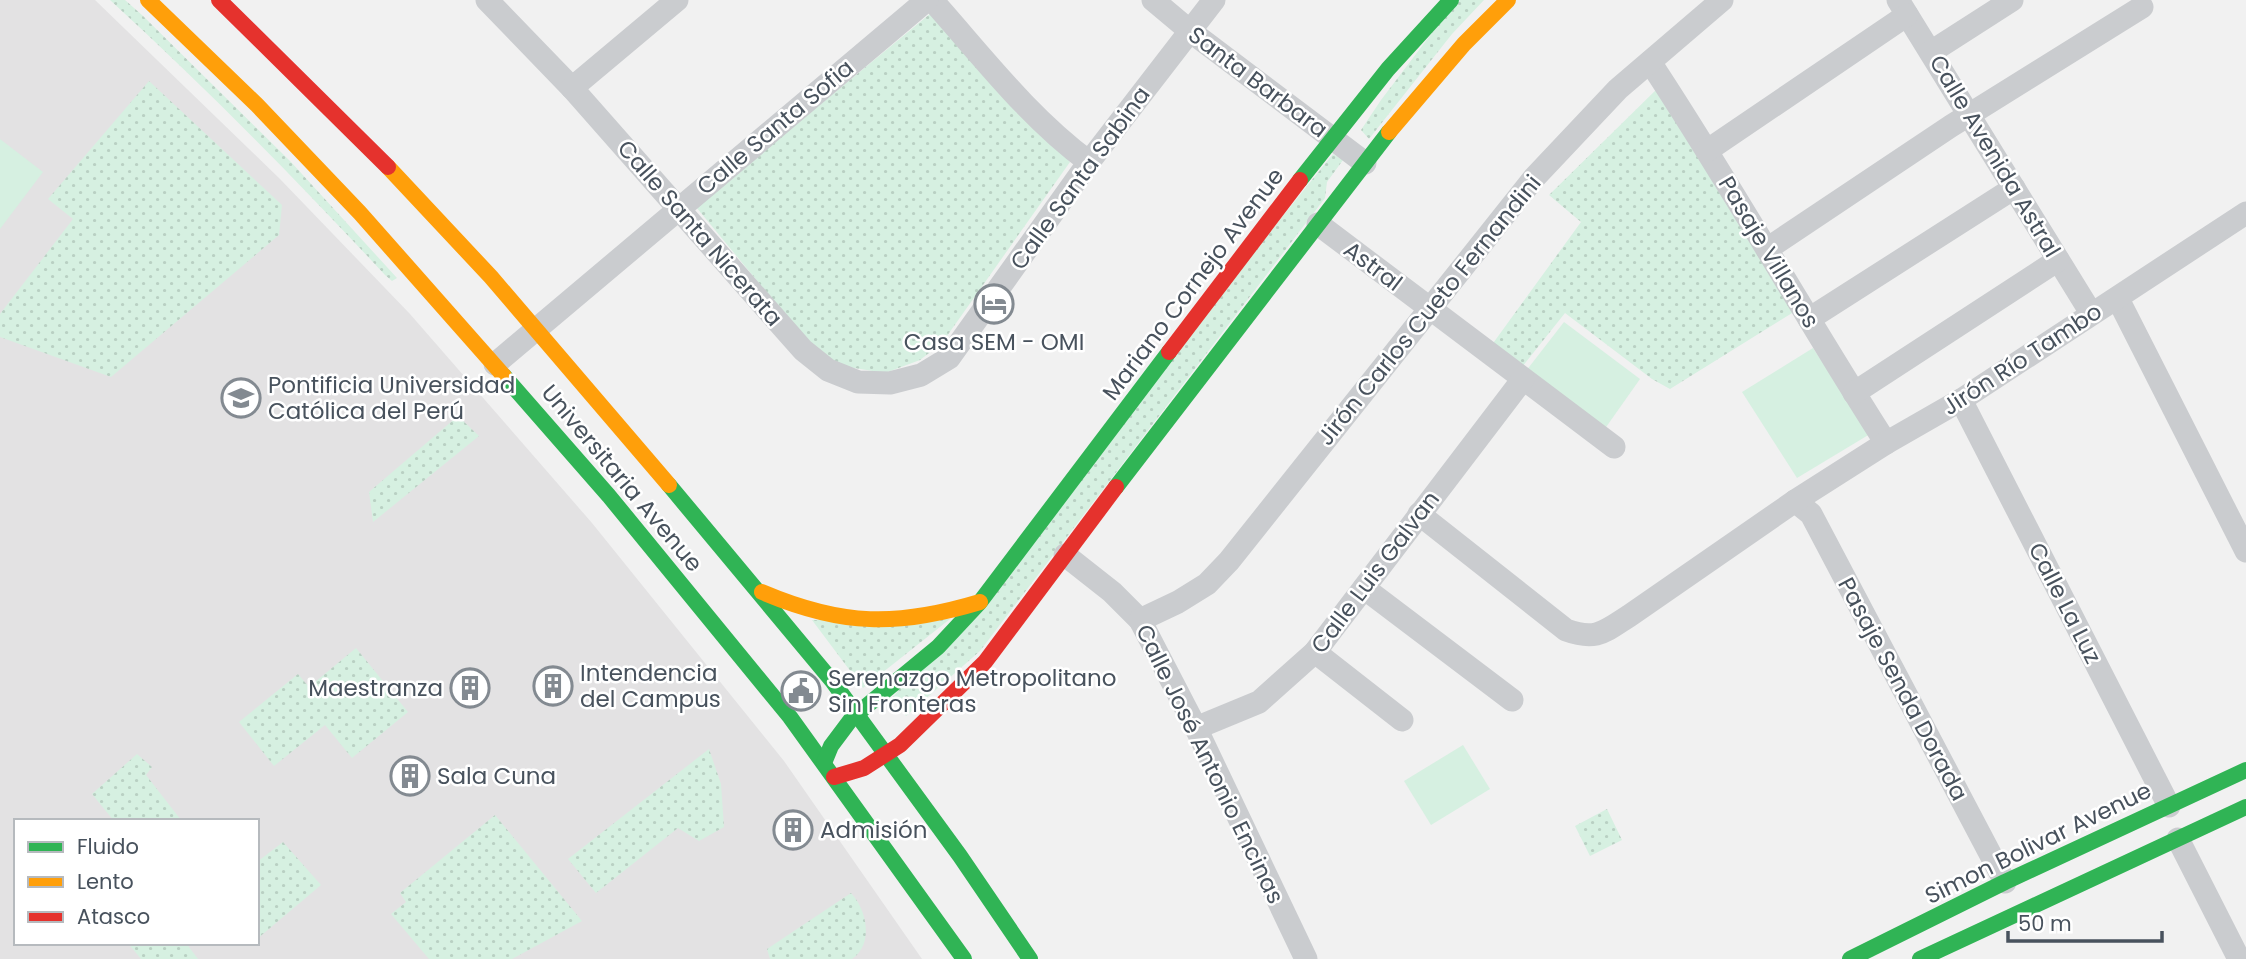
<svg xmlns="http://www.w3.org/2000/svg" width="2246" height="959" font-family="Poppins,sans-serif">
<style>
.education{fill:#e3e2e3;fill-rule:evenodd}
.grass{fill:url(#grass-dots)}
.garden{fill:#d6f0e1}
.lines{fill:none;stroke-linecap:round;stroke-linejoin:round}
.street{stroke:#cacccf;stroke-width:23}
.fast{stroke:#30b455;stroke-width:16}
.slow{stroke:#ff9f0a;stroke-width:16}
.jam{stroke:#e5322d;stroke-width:16}
.labels{text-anchor:middle;dominant-baseline:central;stroke-width:5;stroke-linejoin:round;paint-order:stroke}
.street-label{font-size:23px;fill:#48525d;stroke:#fff}
.poi-label{font-size:23px;fill:#48525d;stroke:#fff;text-anchor:start}
</style>
<defs>
<pattern id="grass-dots" width="8" height="8" patternUnits="userSpaceOnUse" patternTransform="scale(1.75)"><rect width="8" height="8" fill="#d6f0e1"/><path d="M2 2h.1M6 6h.1" fill="none" stroke="#b9d0c3" stroke-width="1.8" stroke-linecap="round"/></pattern>
</defs>
<rect width="100%" height="100%" fill="#f1f1f1"/>
<path class="education" d="M0,0H95L280,179L410,314L592,523L784,761L922,959H0ZM16,821H257V943H16Z"/>
<g class="grass">
<path d="M110,0H125L142,15L291,162L397,278L392,281L385,275C297,180 205,87 110,0Z"/>
<path d="M1457,0H1484L1452,34L1369,139L1361,130L1381,100Z"/>
<path d="M931,13L1070,162L942,343L920,360L885,373L848,367L816,352L696,207Z"/>
<path d="M149,81L282,205L279,235L111,377L0,337V314L73,219L48,199Z"/>
<path d="M1660,86L1797,310L1670,389L1652,379L1565,313L1522,367L1491,346L1581,222L1549,195Z"/>
<path d="M1333,154L1343,160L1327,182L1325,198L980,651L906,716L893,697Z"/>
<path d="M458,416L479,436L373,522L369,492Z"/>
<path d="M950,619L863,688L812,620Z"/>
<path d="M356,648L408,712L352,758L325,725L274,766L239,722L298,674L309,687Z"/>
<path d="M709,749L721,784L724,827L699,841L678,828L596,893L568,859Z"/>
<path d="M137,754L152,767L146,775L181,820L180,821H114L92,794Z"/>
<path d="M1607,809L1622,840L1590,856L1575,826Z"/>
<path d="M495,815L582,921L512,959H429L391,914L406,902L400,893Z"/>
<path d="M283,842L321,885L257,939V862Z"/>
<path d="M851,893C867,910 874,944 852,959H770L767,949Z"/>
<path d="M128,943H186L198,959H141Z"/>
</g>
<g class="garden">
<path d="M0,139L43,172L0,229Z"/>
<path d="M1564,322L1640,379L1604,430L1526,371Z"/>
<path d="M1813,348L1870,434L1797,478L1742,392Z"/>
<path d="M1463,745L1490,789L1431,825L1404,781Z"/>
</g>
<g class="lines">
<g class="street">
<path d="M487,0L572,88L803,350L828,370L858,382L890,383L921,375L949,358L1089,162L1214,0"/>
<path d="M932,0C982,56 1028,117 1089,162"/>
<path d="M1153,0L1190,31L1365,163"/>
<path d="M1898,0L2091,313"/>
<path d="M1931,52L2012,0"/>
<path d="M1650,62C1732,186 1805,317 1886,443"/>
<path d="M572,88L677,0"/>
<path d="M1708,150L1907,15"/>
<path d="M1318,224L1614,447"/>
<path d="M1767,249L1951,126L2142,7"/>
<path d="M2118,299L2246,551"/>
<path d="M1809,319L2014,188"/>
<path d="M495,364L927,0"/>
<path d="M1854,393L2058,260"/>
<path d="M1961,400L2169,806"/>
<path d="M1795,501L1811,514L2005,882"/>
<path d="M1419,514L1566,630C1596,641 1604,632 1629,616L1795,501L1886,443L1961,400L2246,213"/>
<path d="M1065,555L1112,592L1140,620L1196,728L1306,959"/>
<path d="M1364,588L1512,700"/>
<path d="M1140,620L1178,602L1207,584L1229,561L1534,178L1618,89L1722,0"/>
<path d="M1315,652L1402,720"/>
<path d="M1196,728L1259,702L1315,652L1523,379"/>
<path d="M2178,839L2239,959"/>
</g>
<g class="fast">
<path d="M1300,180L1388,69L1451,0"/>
<path d="M504,376L609,496L790,717L964,959"/>
<path d="M669,485L833,682L960,856L1030,959"/>
<path d="M1116,487L1389,132"/>
<path d="M824,763L831,746L852,718L938,647L980,602L1169,352"/>
<path d="M1850,959L2005,882L2246,770"/>
<path d="M1920,959L2246,807"/>
</g>
<g class="slow">
<path d="M148,0L257,105L360,213L504,376"/>
<path d="M1389,132L1464,44L1508,0"/>
<path d="M388,167L491,277L669,485"/>
<path d="M762,592C842,626 897,627 980,602"/>
</g>
<g class="jam">
<path d="M219,0L388,167"/>
<path d="M1169,352L1300,180"/>
<path d="M834,777L864,768L900,745L985,662L1116,487"/>
</g>
</g>
<defs>
<g id="hotel-ring" transform="scale(2.0125)"><circle r="9.5" fill="#fff" stroke="#838a91" stroke-width="1.5"/><path d="M-6-4.5h1.5V1H6V5H4.5V3h-9V5H-6ZM-4 0a1.8 1.8 0 1 1 3.6 0ZM.5 0V-2.5h3Q6-2.5 6 0Z" fill="#838a91"/></g>
<g id="university-ring" transform="scale(2.0125)"><circle r="9.5" fill="#fff" stroke="#838a91" stroke-width="1.5"/><path d="M0-5L7-2L0 1L-7-2ZM-4 1L0 2.5L4 1V4Q0 6-4 4Z" fill="#838a91"/></g>
<g id="building-ring" transform="scale(2.0125)"><circle r="9.5" fill="#fff" stroke="#838a91" stroke-width="1.5"/><path d="M-4-6H4V6H1V3H-1V6H-4ZM-2.5-4.3h1.7v1.8h-1.7ZM.8-4.3h1.7v1.8H.8ZM-2.5-1h1.7V.8h-1.7ZM.8-1h1.7V.8H.8Z" fill="#838a91"/></g>
<g id="civic-ring" transform="scale(2.0125)"><circle r="9.5" fill="#fff" stroke="#838a91" stroke-width="1.5"/><path d="M-.6-6.5H3V-4.5H.6V-3L4-1V1h2V6H-6V1h2V-1L-.6-3ZM-1.2 2.5V6h2.4V2.5Z" fill="#838a91"/></g>
</defs>
<g fill-rule="evenodd">
<use href="#hotel-ring" x="994" y="304"/>
<use href="#university-ring" x="241" y="398"/>
<use href="#building-ring" x="553" y="686"/>
<use href="#building-ring" x="470" y="688"/>
<use href="#civic-ring" x="801" y="691"/>
<use href="#building-ring" x="410" y="776"/>
<use href="#building-ring" x="793" y="830"/>
</g>
<g class="labels">
<g class="street-label">
<text transform="translate(1258 82) rotate(37)">Santa Barbara</text>
<text transform="translate(775 127) rotate(-40)">Calle Santa Sofia</text>
<text transform="translate(1995 156) rotate(59)">Calle Avenida Astral</text>
<text transform="translate(1080 178) rotate(-54)">Calle Santa Sabina</text>
<text transform="translate(700 233) rotate(49)">Calle Santa Nicerata</text>
<text transform="translate(1769 252) rotate(59)">Pasaje Villanos</text>
<text transform="translate(1373 266) rotate(37)">Astral</text>
<text transform="translate(1193 284) rotate(-53)">Mariano Cornejo Avenue</text>
<text transform="translate(1429 310) rotate(-51)">Jirón Carlos Cueto Fernandini</text>
<text transform="translate(2022 359) rotate(-33)">Jirón Río Tambo</text>
<text transform="translate(622 478) rotate(50)">Universitaria Avenue</text>
<text transform="translate(1375 572) rotate(-53)">Calle Luis Galvan</text>
<text transform="translate(2065 603) rotate(63)">Calle La Luz</text>
<text transform="translate(1903 689) rotate(62)">Pasaje Senda Dorada</text>
<text transform="translate(1210 764) rotate(64)">Calle José Antonio Encinas</text>
<text transform="translate(2038 843) rotate(-26)">Simon Bolivar Avenue</text>
</g>
<g class="poi-label">
<text x="994" y="342" text-anchor="middle">Casa SEM - OMI</text>
<text x="268" y="385">Pontificia Universidad<tspan x="268" dy="26">Católica del Perú</tspan></text>
<text x="580" y="673">Intendencia<tspan x="580" dy="26">del Campus</tspan></text>
<text x="828" y="678">Serenazgo Metropolitano<tspan x="828" dy="26">Sin Fronteras</tspan></text>
<text x="443" y="688" text-anchor="end">Maestranza</text>
<text x="437" y="776">Sala Cuna</text>
<text x="820" y="830">Admisión</text>
</g>
</g>
<rect x="14" y="819" width="245" height="126" fill="#ffffff" stroke="#b6babe" stroke-width="2"/>
<rect x="28" y="842" width="35" height="10" fill="#30b455" stroke="#b6babe" stroke-width="2"/>
<text x="77" y="854" font-size="21" fill="#48525d">Fluido</text>
<rect x="28" y="877" width="35" height="10" fill="#ff9f0a" stroke="#b6babe" stroke-width="2"/>
<text x="77" y="889" font-size="21" fill="#48525d">Lento</text>
<rect x="28" y="912" width="35" height="10" fill="#e5322d" stroke="#b6babe" stroke-width="2"/>
<text x="77" y="924" font-size="21" fill="#48525d">Atasco</text>
<path d="M2008 931v10h154v-10" fill="none" stroke="#48525d" stroke-width="3.5"/>
<text x="2018" y="931" font-size="21" fill="#48525d" stroke="#ffffff" stroke-width="5" paint-order="stroke">50 m</text>
</svg>
